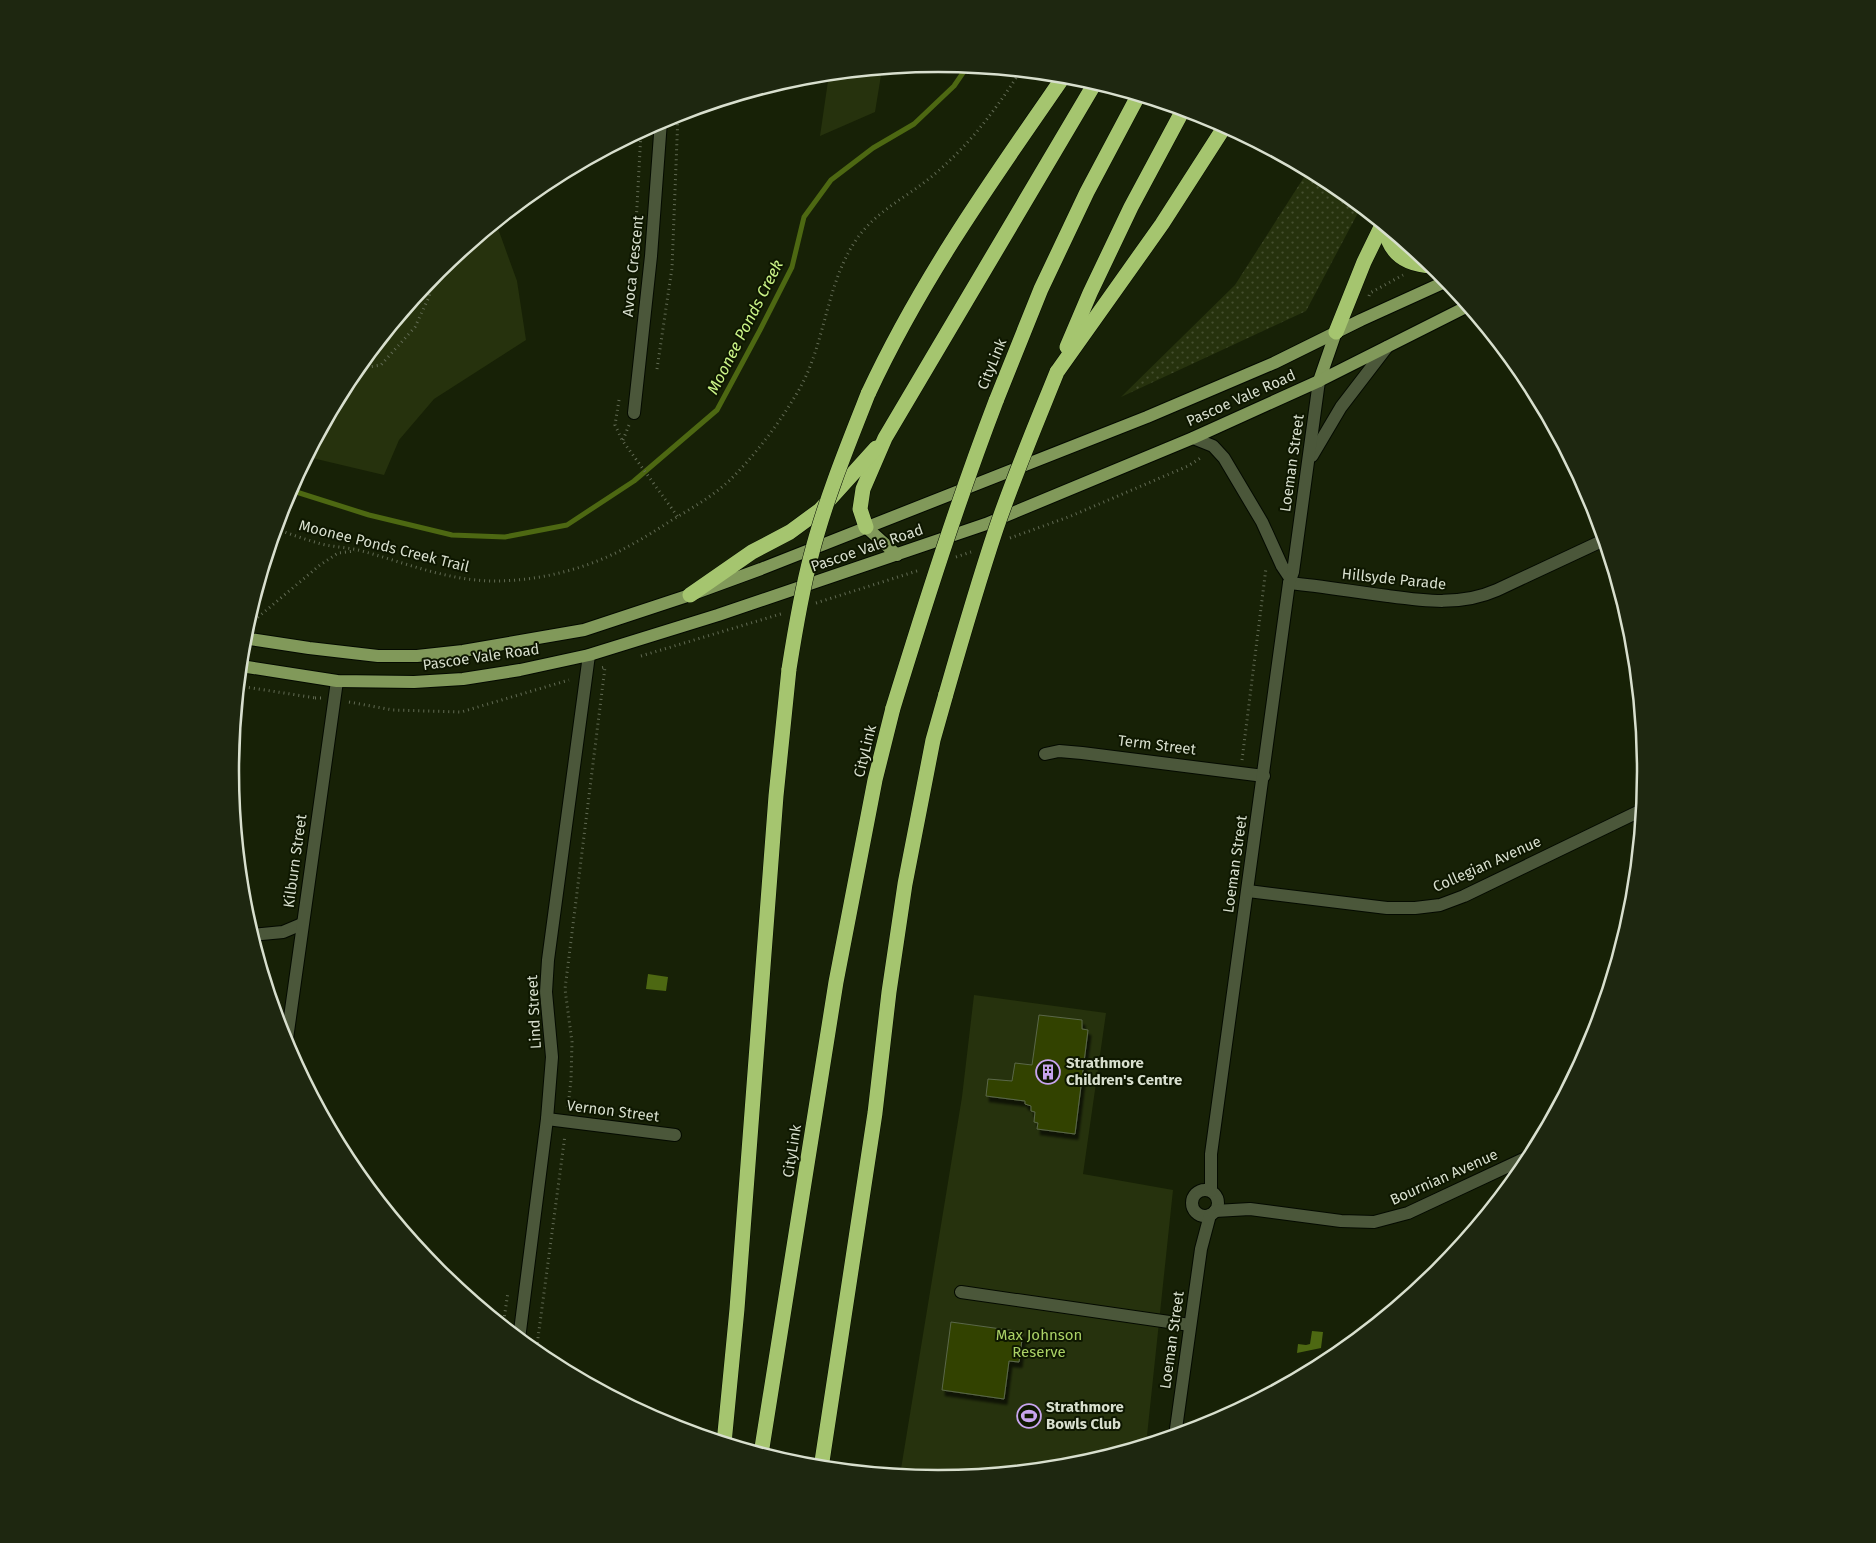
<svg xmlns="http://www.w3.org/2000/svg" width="1876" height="1543" font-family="'Fira Sans',sans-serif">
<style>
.grass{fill:url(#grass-dots)}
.green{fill:#26320d}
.water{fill:#4d6812}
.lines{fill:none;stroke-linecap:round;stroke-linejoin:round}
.stream{stroke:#4d6812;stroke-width:5}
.building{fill:#304300;stroke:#5b6749;filter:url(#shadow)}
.minor-casing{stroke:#040a00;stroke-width:14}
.major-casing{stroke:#040a00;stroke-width:14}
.highway-casing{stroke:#040a00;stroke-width:16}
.path{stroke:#626b54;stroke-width:3;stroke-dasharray:1 4;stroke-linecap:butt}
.minor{stroke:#4b573a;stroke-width:12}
.major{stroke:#81995a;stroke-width:12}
.highway{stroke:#a5c56f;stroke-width:15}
.highway-bridge-casing{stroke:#040a00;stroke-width:16;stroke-linecap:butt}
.highway-bridge{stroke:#a5c56f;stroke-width:15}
.labels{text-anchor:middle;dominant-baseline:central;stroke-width:4;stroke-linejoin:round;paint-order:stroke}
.street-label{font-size:15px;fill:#d8dfce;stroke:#0e1700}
.poi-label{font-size:15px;font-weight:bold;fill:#d8dfce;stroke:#0e1700;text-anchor:start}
.park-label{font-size:15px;fill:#abd266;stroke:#0e1700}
.water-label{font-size:16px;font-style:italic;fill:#cbf487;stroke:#0e1700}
.rim{fill:none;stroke:#d8dfce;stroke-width:2.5}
</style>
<defs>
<pattern id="grass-dots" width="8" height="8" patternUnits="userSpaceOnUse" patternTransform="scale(1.25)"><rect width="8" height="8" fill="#26320d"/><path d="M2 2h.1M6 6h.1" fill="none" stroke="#454f2f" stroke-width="1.8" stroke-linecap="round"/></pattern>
<filter id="shadow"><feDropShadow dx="3" dy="5.5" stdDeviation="1" flood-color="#0009"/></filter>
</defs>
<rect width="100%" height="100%" fill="#172106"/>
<path class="grass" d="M1308,171L1331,183L1361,207L1306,311L1121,397L1235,285Z"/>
<g class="green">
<path d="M882,69L875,112L820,136L829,74Z"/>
<path d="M496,223L517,281L526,340L434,399L399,440L384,475L308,457L350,378L438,271Z"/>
<path d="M974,995L1106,1013L1083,1174L1173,1190L1146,1445L1076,1466L938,1479L900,1475L962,1097Z"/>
</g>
<g class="water">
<path d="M648,974L668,977L666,991L646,989Z"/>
<path d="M1312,1331L1323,1332L1321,1348L1297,1353L1298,1344L1306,1345L1310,1344Z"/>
</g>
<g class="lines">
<path class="stream" d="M290,490L369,515L452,535L505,537L567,525L634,481L717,410L760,330L792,267L804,217L831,180L873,148L914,124L954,86L967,67"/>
</g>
<g class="building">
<path d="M1039,1015L1082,1020V1029L1088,1030L1075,1134L1037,1129L1038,1123L1034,1122L1035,1112L1031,1111V1106L1025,1104V1101L986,1096L988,1079L1012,1081L1015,1063L1032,1065Z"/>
<path d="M951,1322L1023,1332L1019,1362L1009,1361L1004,1399L942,1390Z"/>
</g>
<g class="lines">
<g class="minor-casing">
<g id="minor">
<path d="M634,413L651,256L661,121"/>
<path d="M1193,438L1213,446L1224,458L1262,522L1282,566L1290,578"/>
<path d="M1312,456L1341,407L1387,347"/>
<path d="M1289,583C1322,586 1355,592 1388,596C1425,601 1461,606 1497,590L1604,540"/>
<path d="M1045,754L1059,751L1082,753L1264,776"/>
<path d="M1248,891L1387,908H1415L1440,905L1464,896L1642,810"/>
<path d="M252,935L283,932L302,924"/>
<path d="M286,1046L337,681"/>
<path d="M547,1119L675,1135"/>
<circle cx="1205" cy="1203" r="13"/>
<path d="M1211,1191V1154L1289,583L1293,572L1319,381"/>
<path d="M1215,1211L1250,1209L1341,1221L1374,1222L1408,1213L1532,1155"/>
<path d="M961,1292L1190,1325"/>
<path d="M519,1339L547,1119L552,1057L546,992L548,960L589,655"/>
<path d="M1175,1436L1201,1249L1210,1215"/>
</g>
</g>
<g class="major-casing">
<g id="major">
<path d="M1319,381L1336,332"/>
<path d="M866,527L897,555"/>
<path d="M243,638L309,648L378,656H417L463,651L584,630L690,595L761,569L1147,417L1274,363L1361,320L1447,281"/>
<path d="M241,666L337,681L414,682L463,679L520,670L589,655L718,615L986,524L1193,438L1319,381L1468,306"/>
</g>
</g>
<g class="highway-casing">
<g id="highway">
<path d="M1385,227C1389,255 1407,265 1433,266"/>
<path d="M1336,332L1364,262L1382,225"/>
<path d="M1067,347L1090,293L1131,207L1183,110"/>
<path d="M1057,372L1162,224L1225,126"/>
<path d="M868,394C922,278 992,180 1064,76"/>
<path d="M996,401L1041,289L1087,192L1138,96"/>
<path d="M866,527L860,509L863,489L885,438L1095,83"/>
<path d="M690,595L752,552L790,532L820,510L876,448"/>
<path d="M724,1443L737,1309L776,796L789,669"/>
<path d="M761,1454L836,982L875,780L893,708"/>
<path d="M821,1468L875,1113L889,992L905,884L933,740L946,694"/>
</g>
</g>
<g class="path">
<path d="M634,262L641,132"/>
<path d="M1369,296L1370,293L1403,275"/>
<path d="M357,369L381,365L415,327L429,297L433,276"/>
<path d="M657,369L672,268L678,114"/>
<path d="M619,400L615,425L622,440L678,517"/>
<path d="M623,440L629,425"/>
<path d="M276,529C290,534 304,539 318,543C331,547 345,547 358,550C404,562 447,581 495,581C540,581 590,568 629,546C644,538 658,529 672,520C692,508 713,496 730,480C757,453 781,421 800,388C825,343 826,287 854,243C875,210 909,197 937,172C971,143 996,109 1020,72"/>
<path d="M1010,538L1071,516L1188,466L1202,457"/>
<path d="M956,557L971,552"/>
<path d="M816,603L920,570"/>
<path d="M248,619L257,618L320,565L338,553L355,551"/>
<path d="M641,656L784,613"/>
<path d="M239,686L316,698"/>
<path d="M315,698H322"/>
<path d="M349,702L393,710L461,712L569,680"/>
<path d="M1242,760L1266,568"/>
<path d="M296,1064L297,1055"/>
<path d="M568,1107L571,1080L572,1042L565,989L605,667L601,668"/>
<path d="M503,1326L508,1292"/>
<path d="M536,1353L565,1135"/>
</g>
<use href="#minor" class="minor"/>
<use href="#major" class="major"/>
<use href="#highway" class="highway"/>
<g class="highway-bridge-casing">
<g id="highway-bridge">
<path d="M789,669C795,631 801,594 811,556C825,501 847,447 868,394"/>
<path d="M946,694C962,638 978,583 996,529C1014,476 1036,424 1057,372"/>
<path d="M893,708C925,604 957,503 996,401"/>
</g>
</g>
<use href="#highway-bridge" class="highway-bridge"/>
</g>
<defs>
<g id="building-ring" transform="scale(1.25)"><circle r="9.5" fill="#0e1700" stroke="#c8a5ee" stroke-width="1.5"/><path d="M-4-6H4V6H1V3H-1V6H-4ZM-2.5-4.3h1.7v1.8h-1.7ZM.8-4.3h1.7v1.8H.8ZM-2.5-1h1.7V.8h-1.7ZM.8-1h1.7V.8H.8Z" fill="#c8a5ee"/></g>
<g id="stadium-ring" transform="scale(1.25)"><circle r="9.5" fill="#0e1700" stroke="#c8a5ee" stroke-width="1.5"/><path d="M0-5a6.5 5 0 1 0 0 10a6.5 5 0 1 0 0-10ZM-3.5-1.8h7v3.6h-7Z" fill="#c8a5ee"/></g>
</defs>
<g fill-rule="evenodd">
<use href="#building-ring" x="1048" y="1072"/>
<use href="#stadium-ring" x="1029" y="1416"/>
</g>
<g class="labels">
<g class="street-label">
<text transform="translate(633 266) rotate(-84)">Avoca Crescent</text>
<text transform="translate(992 364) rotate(-68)">CityLink</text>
<text transform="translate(1241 398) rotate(-24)">Pascoe Vale Road</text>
<text transform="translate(1292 463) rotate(-82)">Loeman Street</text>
<text transform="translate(384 546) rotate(14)">Moonee Ponds Creek Trail</text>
<text transform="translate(867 548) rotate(-19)">Pascoe Vale Road</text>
<text transform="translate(1394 579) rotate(6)">Hillsyde Parade</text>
<text transform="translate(481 657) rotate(-8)">Pascoe Vale Road</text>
<text transform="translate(1157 745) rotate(7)">Term Street</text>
<text transform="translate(865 751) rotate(-76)">CityLink</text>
<text transform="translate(295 861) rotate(-82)">Kilburn Street</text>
<text transform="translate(1235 864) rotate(-82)">Loeman Street</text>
<text transform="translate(1487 864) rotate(-24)">Collegian Avenue</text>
<text transform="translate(534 1012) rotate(-93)">Lind Street</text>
<text transform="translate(613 1111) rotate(7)">Vernon Street</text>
<text transform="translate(792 1151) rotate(-81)">CityLink</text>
<text transform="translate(1444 1177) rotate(-24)">Bournian Avenue</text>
<text transform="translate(1172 1340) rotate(-82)">Loeman Street</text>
</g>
<g class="poi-label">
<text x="1066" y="1063">Strathmore<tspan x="1066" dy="17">Children's Centre</tspan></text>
<text x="1046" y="1407">Strathmore<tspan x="1046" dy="17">Bowls Club</tspan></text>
</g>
<g class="park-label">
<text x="1039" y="1335">Max Johnson<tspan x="1039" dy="17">Reserve</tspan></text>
</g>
<g class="water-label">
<text transform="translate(745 327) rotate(-63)">Moonee Ponds Creek</text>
</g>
</g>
<path d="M0 0H1876V1543H0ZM239 771a699 699 0 1 1 1398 0a699 699 0 1 1-1398 0Z" fill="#1e2710" fill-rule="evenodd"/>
<path class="rim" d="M239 771a699 699 0 1 1 1398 0a699 699 0 1 1-1398 0Z"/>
</svg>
